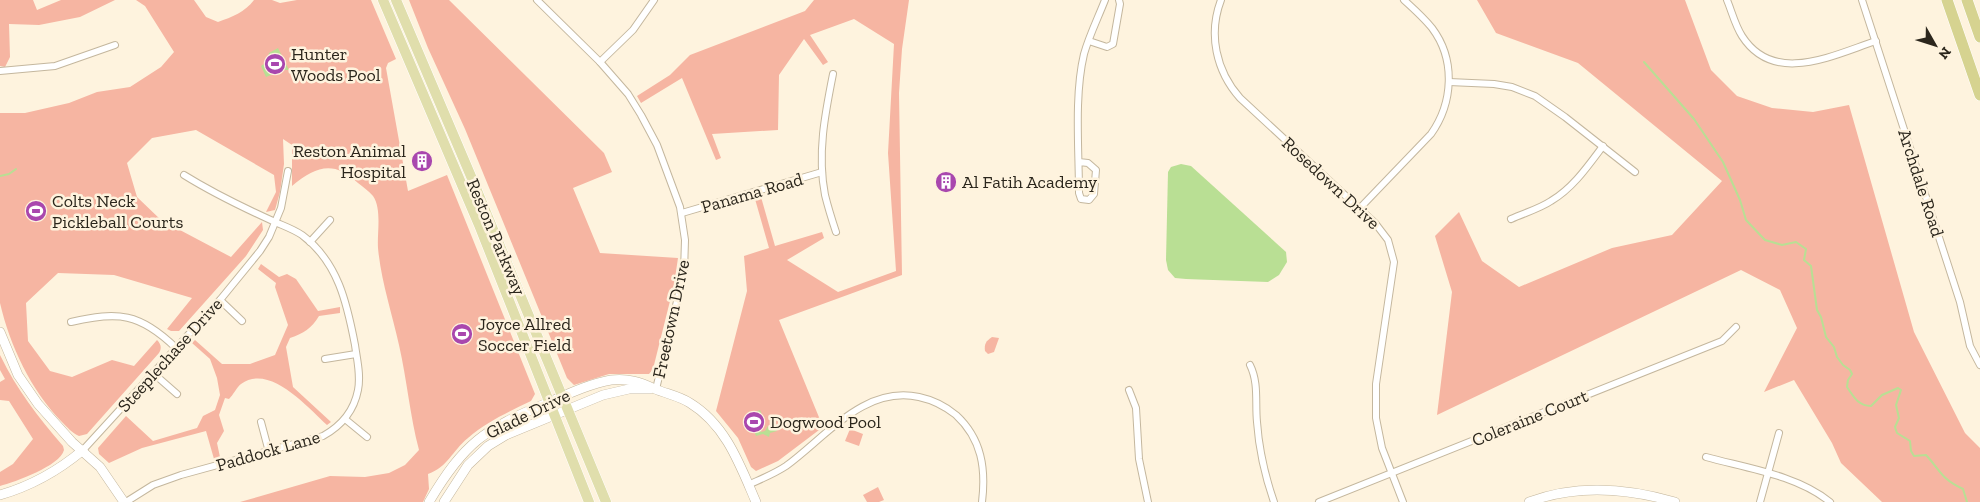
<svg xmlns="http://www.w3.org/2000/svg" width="1980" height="502" font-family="'Zilla Slab',serif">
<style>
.green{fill:#f6b5a2}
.water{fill:#b9df94}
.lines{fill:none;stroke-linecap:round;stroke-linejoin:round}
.stream{stroke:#b9df94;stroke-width:2}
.minor-casing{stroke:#c4b79e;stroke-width:8}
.tertiary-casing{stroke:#c4b79e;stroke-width:10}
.primary-casing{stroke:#fff;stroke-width:11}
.trunk-casing{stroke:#fff;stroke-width:12}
.minor{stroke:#fff;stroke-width:6}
.tertiary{stroke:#fff;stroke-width:9}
.primary{stroke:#e0deac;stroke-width:10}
.trunk{stroke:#d6d390;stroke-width:11}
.labels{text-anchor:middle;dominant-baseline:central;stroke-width:5;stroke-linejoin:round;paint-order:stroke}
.poi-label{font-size:18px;fill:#2b261c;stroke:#fef3de;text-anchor:start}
.street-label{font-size:18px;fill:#2b261c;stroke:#fef3de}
</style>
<rect width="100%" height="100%" fill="#fef3de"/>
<g class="green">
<path d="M0,0H33L37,10L61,0H115L80,17L39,25L9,24L10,57L5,67L0,66Z"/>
<path d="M136,0H194L206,17L218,22C232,17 245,12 254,0H272L280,3L297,0H371L396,59L388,63L386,68L408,191L447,175L535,394L531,401C508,412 486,422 468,438C451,452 449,466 428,474L429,489L423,502H240L330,476L365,477L389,473L405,465L419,450C410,416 407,380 399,345C392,313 381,281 378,248C377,233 382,209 373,196C369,191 363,187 358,183C334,160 316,166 292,186V145L283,139L284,164L280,192L275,210L266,212L276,192L274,175L196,130L152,138L127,163L137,197L161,220L231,257L262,222L263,230L246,256L179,331H171L167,329L192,298L114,275L58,273L26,303L28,341L50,371L72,377L112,360L134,366L157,340C161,344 162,348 159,353L87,434L79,436C72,433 67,427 61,421C31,390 10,346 0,303V113H25L69,103L97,92L130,87L161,67L174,52L145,6Z"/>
<path d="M409,0H449L604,153L612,172L573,188L600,253L678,258L674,285L653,369L649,374H609L574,385L567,378L465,129L428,48Z"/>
<path d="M814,0H909L902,49L899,93L902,275L779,320L823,427L778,461L756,471L751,467L738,438L716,411L747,291L744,256L769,248L755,199L761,197L775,246L822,232L824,238L787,260L838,292L896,271L888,153L894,44L854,19L810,35L828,62L823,65L804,39L779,75L778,130L712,134L721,158L716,160L682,78L641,103L637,96L670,75L690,55L805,11Z"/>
<path d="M1477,0H1685L1711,70L1737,96L1772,108L1813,112L1849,105L1914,332L1965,433L1980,448V502H1882L1841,463L1832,443L1794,380L1764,392L1797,328L1780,290L1741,270L1437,415L1452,292L1435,236L1459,212L1482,261L1519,287L1612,248L1672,235L1722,181L1578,63L1496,33Z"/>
<path d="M261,264L279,277L287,274L296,279L318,311L340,307V313L319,316C311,329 304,333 290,338L286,347L293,387L331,422L327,425C308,408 270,363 241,384C237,387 233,395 229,399L225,398L219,415L224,431L217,443L220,457L214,459L206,431L142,448L109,463L99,454L98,448L126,416L153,441L197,428L203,416L215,410L220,395L217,378L210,359L192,343L195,340L222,364H250L275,355L288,325L275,287L276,283L258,269Z"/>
<path d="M992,337L999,338L994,352L988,354L985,351C984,344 986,341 992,337Z"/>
<path d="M0,355C17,390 38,417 63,446L64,450C60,466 15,482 0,486V472L13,464L33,439L9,401L0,400V382L5,379L0,370Z"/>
<path d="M850,429L863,434L859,446L845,441Z"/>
<path d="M878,487L884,500L879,502H867L863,495Z"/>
</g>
<g class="water">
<path d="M278,48L289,70H284L266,77L261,66L267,62L269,53Z"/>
<path d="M1181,164L1191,166L1286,252L1287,262L1279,275L1268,282L1186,279L1175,278L1168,270L1166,260L1168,172L1171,167Z"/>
<path d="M760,410L762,415L755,418L761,432L765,431L768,426L772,428L775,427L777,431L770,433L769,437L763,434L756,436L748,414Z"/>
</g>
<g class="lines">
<g class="stream">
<path d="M1644,62L1694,119L1723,162L1740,200L1746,220L1765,240L1782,245L1796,242L1806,249L1804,260L1811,266L1817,310L1821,317L1826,337L1834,347L1837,357L1843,365L1850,370L1852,374L1848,380L1847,387C1854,397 1858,406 1871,406L1882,395L1898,388L1901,390L1896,405L1899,418L1895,427L1897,433L1910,441L1911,451L1914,456L1926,455C1941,471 1941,479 1963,489L1967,502"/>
<path d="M0,176L9,174L16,169"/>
</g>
<g class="minor-casing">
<g id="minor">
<path d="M537,0L600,62L628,94L641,115L657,145L680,207L685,240L684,272L656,389"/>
<path d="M1221,0C1208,34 1216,71 1240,98L1375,223L1388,240L1394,262L1376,384V418L1382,448L1403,502"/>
<path d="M1727,0C1732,12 1735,25 1742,36C1774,86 1833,55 1876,41"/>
<path d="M1862,0L1960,302L1970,346L1980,365"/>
<path d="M1089,41L1107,47L1113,44L1120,4L1119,0"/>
<path d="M600,62L633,30L654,0"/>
<path d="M0,71L55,66L115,45"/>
<path d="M833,74C825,114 817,154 825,195C828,207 832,220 836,232"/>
<path d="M1449,82L1494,84L1512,87L1535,96L1565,117L1635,172"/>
<path d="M1079,162L1088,163L1096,170L1094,194L1089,200L1081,199L1079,193C1079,150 1074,96 1084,54C1089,36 1098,18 1105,0"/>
<path d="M1359,209L1431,134C1453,103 1456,60 1432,28C1424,18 1414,9 1404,0"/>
<path d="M682,213L822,172"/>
<path d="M1511,219C1524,213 1539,209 1551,201C1573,188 1588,166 1603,146"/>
<path d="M310,242L330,220"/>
<path d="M220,300L242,321"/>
<path d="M71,322C118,311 140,313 176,348"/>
<path d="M325,359L356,354"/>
<path d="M1250,365C1259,383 1255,403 1257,422C1259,450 1265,476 1274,502"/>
<path d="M153,373L177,394"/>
<path d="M1129,390L1136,408L1139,459L1148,502"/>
<path d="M345,419L367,437"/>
<path d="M261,422L269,452"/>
<path d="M83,450L220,300L260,251L269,237L281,208L288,171"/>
<path d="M1706,457C1746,468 1797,475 1830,502"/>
<path d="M748,485C761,479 774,474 786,466C825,438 864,385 919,397C933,400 945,406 956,415C982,439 986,469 982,502"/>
<path d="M126,502L153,485L181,475L323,436C341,426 354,411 358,390C361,375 357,360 355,345C347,303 338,262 302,235C293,229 284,226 275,222C244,208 213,193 184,175"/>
<path d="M1319,502L1722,341L1736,327"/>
<path d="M1760,502L1779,433"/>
</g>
</g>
<g class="tertiary-casing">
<g id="tertiary">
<path d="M0,332L18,375L38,404L72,442L100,467L124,502"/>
<path d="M0,495C31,486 58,471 83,450"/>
<path d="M429,502C464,443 484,429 547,403C568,394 589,384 611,380C628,378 640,382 655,389C667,394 679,396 690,403C726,425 740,465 756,502"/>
<path d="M444,502L468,465L488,446L506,435L603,395L629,389H650"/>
<path d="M1529,502C1576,484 1627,488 1675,502"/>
</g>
</g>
<g class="primary-casing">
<g id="primary">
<path d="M383,0L479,225L589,502"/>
<path d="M396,0L473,181L606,502"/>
</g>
</g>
<g class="trunk-casing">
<g id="trunk">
<path d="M1947,0L1980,95"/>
<path d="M1967,0L1980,37"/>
</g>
</g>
<use href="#minor" class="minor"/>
<use href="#tertiary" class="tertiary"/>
<use href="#primary" class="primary"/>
<use href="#trunk" class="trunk"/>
</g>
<defs>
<g id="stadium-disc" transform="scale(1.125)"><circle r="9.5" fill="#a947ae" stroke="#fef3de"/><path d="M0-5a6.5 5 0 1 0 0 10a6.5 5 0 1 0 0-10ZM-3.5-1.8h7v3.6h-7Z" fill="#fff"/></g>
<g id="building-disc" transform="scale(1.125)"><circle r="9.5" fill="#a947ae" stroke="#fef3de"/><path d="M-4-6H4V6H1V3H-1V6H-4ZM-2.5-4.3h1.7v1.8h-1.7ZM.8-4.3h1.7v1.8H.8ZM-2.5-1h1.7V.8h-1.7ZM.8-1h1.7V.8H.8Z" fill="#fff"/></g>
</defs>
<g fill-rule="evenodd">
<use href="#stadium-disc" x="275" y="64"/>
<use href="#building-disc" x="422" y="161"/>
<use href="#building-disc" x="946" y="182"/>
<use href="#stadium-disc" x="36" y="211"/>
<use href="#stadium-disc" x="462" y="334"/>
<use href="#stadium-disc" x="754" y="422"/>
</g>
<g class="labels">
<g class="poi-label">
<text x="291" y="54">Hunter<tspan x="291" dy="21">Woods Pool</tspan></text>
<text x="406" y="151" text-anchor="end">Reston Animal<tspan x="406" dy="21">Hospital</tspan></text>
<text x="962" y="182">Al Fatih Academy</text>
<text x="52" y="201">Colts Neck<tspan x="52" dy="21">Pickleball Courts</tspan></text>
<text x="478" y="324">Joyce Allred<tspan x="478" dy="21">Soccer Field</tspan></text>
<text x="770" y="422">Dogwood Pool</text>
</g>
<g class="street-label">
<text transform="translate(1331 183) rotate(43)">Rosedown Drive</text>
<text transform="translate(1921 183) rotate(72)">Archdale Road</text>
<text transform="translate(752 193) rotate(-16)">Panama Road</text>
<text transform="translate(496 237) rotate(67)">Reston Parkway</text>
<text transform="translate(671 319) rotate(-78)">Freetown Drive</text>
<text transform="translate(170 355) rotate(-48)">Steeplechase Drive</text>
<text transform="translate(528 414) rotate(-26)">Glade Drive</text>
<text transform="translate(1530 418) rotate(-22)">Coleraine Court</text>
<text transform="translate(268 451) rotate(-16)">Paddock Lane</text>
</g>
</g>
<g transform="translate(1935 45) rotate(129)" stroke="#fef3de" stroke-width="4" paint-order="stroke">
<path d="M0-4L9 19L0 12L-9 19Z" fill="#2b261c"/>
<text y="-8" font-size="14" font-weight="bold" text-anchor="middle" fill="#2b261c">N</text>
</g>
</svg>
